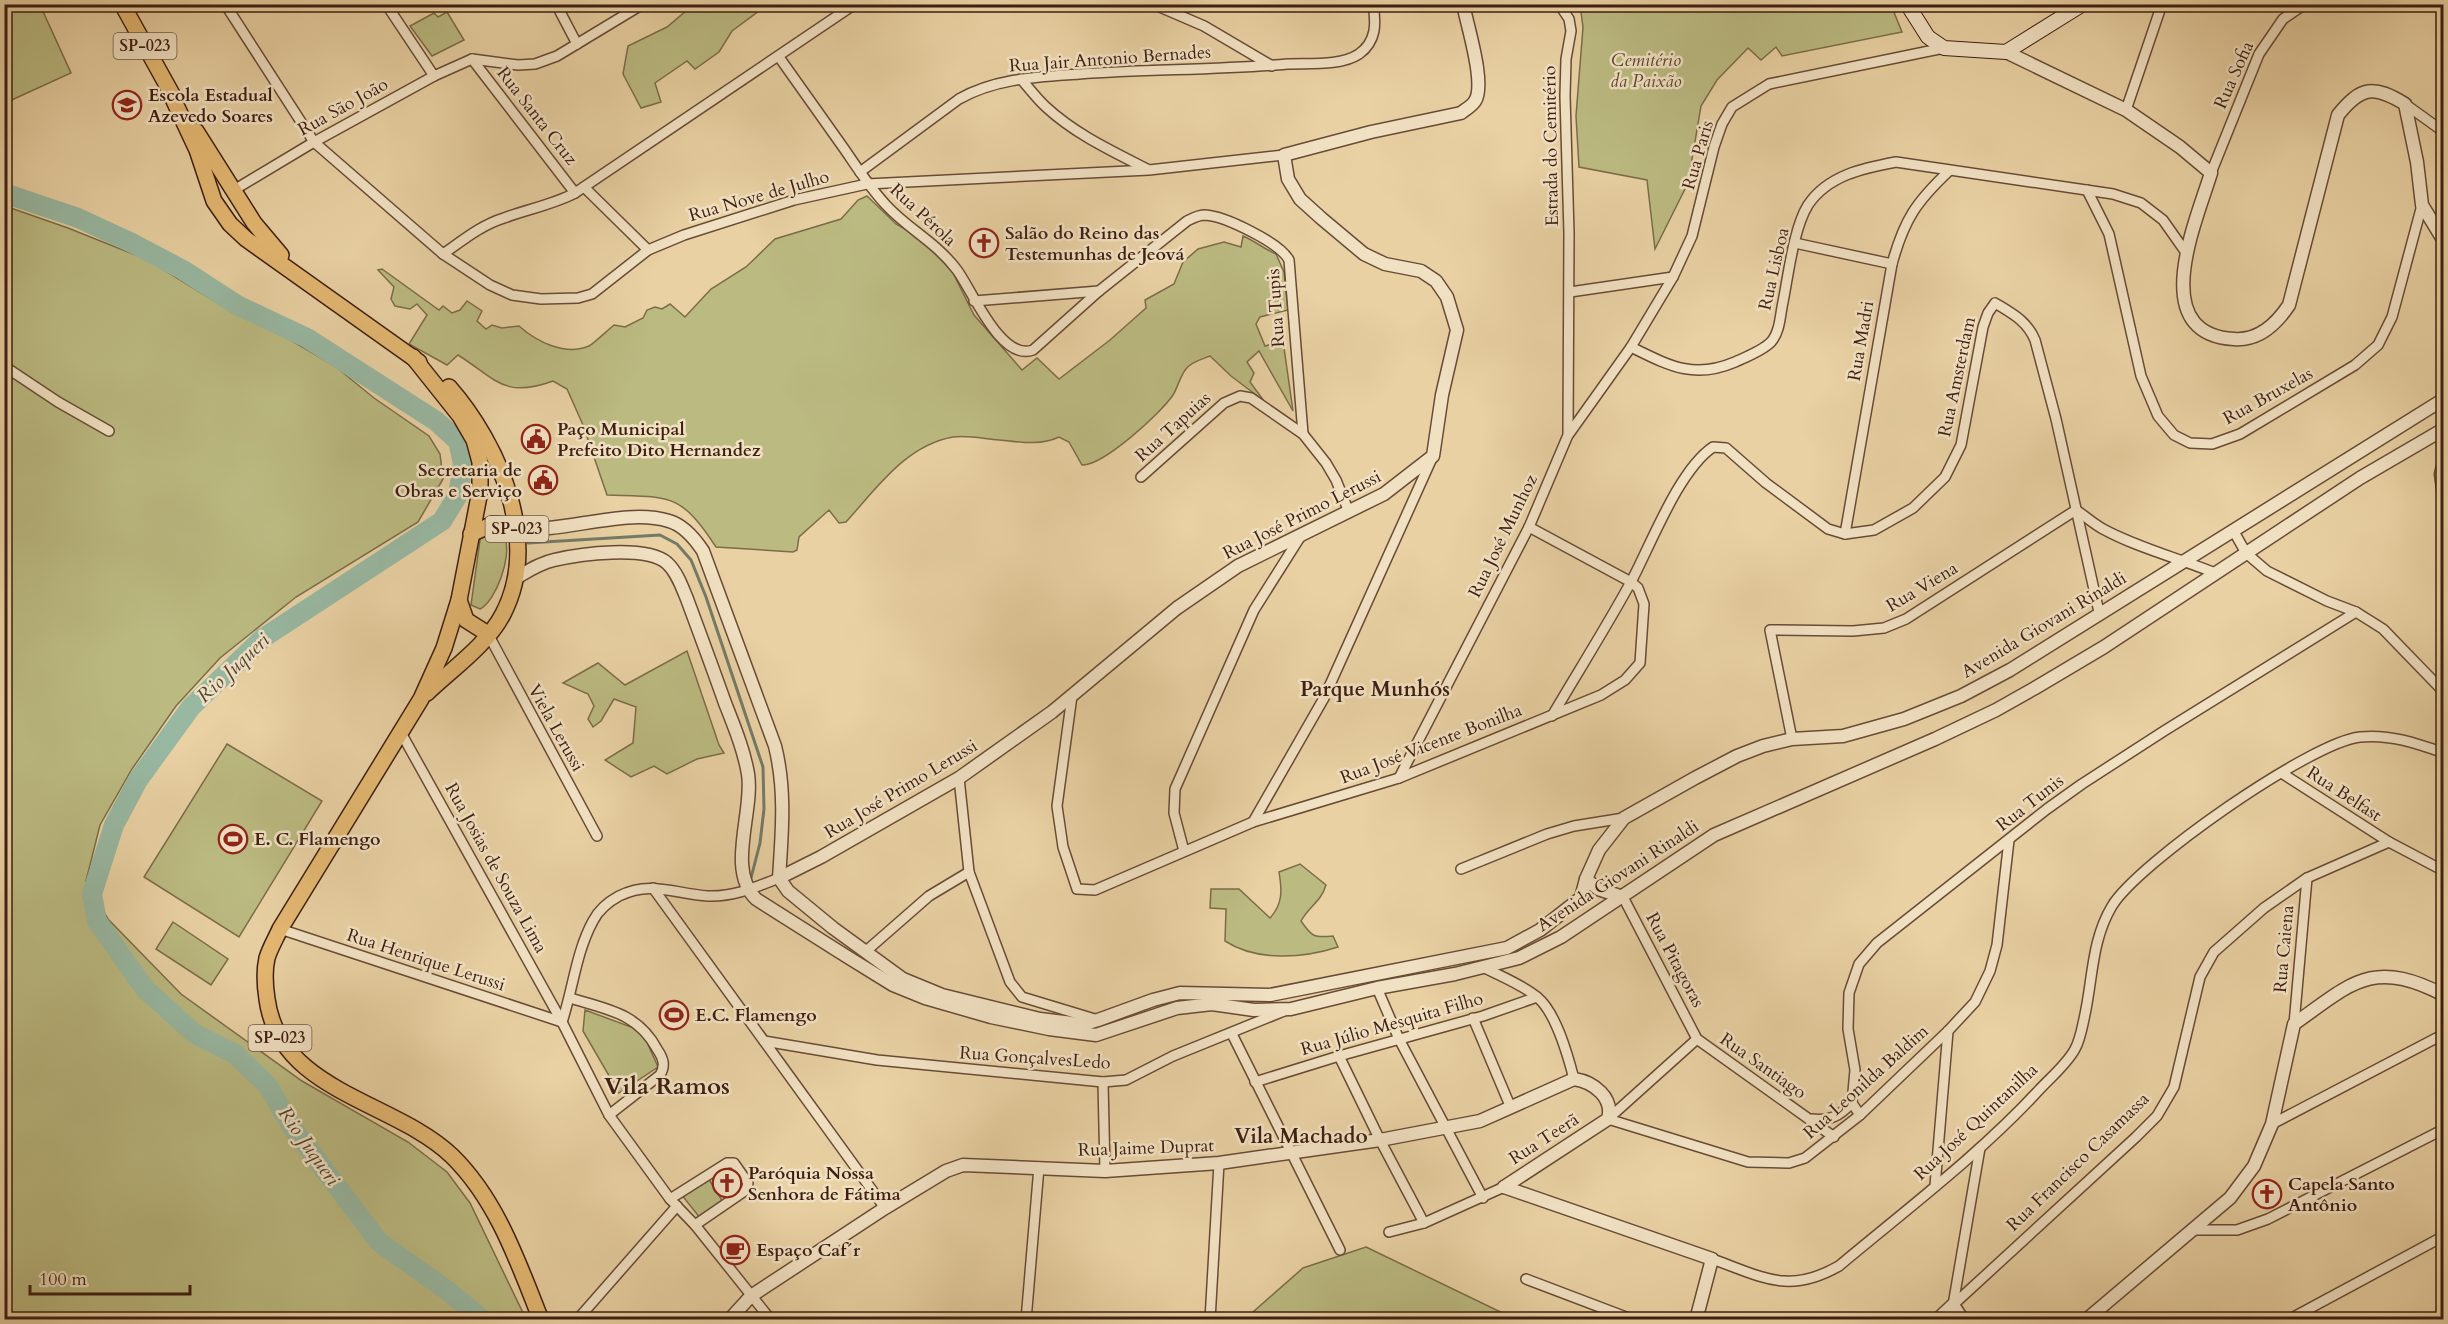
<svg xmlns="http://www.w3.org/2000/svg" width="2448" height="1324" font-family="Cardo,serif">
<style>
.green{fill:#bbba81;stroke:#7c6c49;stroke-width:1.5}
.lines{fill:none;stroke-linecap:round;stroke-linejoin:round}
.stream{stroke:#747a68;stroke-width:3}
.river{stroke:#98b8a2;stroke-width:20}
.minor-casing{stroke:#684b36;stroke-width:12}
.tertiary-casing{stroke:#684b36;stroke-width:15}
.secondary-casing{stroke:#3d1e11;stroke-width:16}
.primary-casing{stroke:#3d1e11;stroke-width:18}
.minor{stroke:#f1e1c3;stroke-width:9}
.tertiary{stroke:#f1e1c3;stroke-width:12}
.secondary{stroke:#f1e1c3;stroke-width:14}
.primary{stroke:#e4b872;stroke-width:15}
.labels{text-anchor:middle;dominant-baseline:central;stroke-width:5;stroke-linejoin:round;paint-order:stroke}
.shield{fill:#f1e1c3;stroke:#735846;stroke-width:1.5}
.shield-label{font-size:16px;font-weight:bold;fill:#3d1e11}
.street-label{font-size:18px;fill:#3d1e11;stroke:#f1e1c3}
.park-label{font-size:18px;font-style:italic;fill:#5c452d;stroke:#f1e1c3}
.poi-label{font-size:18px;font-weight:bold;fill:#3d1e11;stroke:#f1e1c3;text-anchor:start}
.water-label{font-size:20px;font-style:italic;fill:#544435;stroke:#f1e1c3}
.quarter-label{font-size:21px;font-weight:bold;fill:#3d1e11;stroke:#f1e1c3}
.district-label{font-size:24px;font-weight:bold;fill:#3d1e11;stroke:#f1e1c3}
</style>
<rect width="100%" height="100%" fill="#e9d1a3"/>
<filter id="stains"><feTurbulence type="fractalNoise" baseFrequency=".00333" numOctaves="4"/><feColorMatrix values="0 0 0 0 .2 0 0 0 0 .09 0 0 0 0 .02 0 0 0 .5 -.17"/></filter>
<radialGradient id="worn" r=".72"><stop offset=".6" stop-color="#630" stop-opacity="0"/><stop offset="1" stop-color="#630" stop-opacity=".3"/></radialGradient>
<g class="green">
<path d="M4,5H40L71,73L5,103Z"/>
<path d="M693,5H767L732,31L719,52L695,69L687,61L655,83L661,102L641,108L623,74L628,46L667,27Z"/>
<path d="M1580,5H1891L1902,32L1782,56L1776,47L1761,60L1748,48L1717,80L1701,106L1688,183L1655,249L1647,180L1579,167L1576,116L1583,27Z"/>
<path d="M447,12L464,40L432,56L410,26L434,13L438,17Z"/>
<path d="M867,196L896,224L924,240L953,273L974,315L1022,370L1037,358L1059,379L1110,340L1146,308L1145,300L1174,284L1183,262L1198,249L1224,242L1241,247L1243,236C1255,241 1264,249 1276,254L1284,272L1288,310L1260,317L1256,324L1265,346L1283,341L1293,411L1259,351L1247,362L1254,373L1250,382L1264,401L1231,376L1210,356C1202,359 1191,362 1186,369C1180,376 1178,387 1173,395C1161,413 1103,466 1082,465L1069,442L1059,437C1040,446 1019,442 999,440C985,439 968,435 953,437C906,445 876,489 846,522L839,523L829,510L799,537L797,550L793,552L716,547C680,492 670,497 607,495L583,425L567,389L553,381C504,399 496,379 458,355L447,365L409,344L427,315L417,304L410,309L395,306L391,299L394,287L378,270L382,269L439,310L443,306L452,313L460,310L467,301L482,311L477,321L486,329L492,325L502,328L519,326C537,342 565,356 589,346C593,344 609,329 614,325L625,327L643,318L647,310L655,307L662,309L670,304L685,317L711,289L746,267L775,239L841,219L858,200Z"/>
<path d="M5,206L68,228L148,260L232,312L284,336L336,367L374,398L429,436L440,454L443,479L418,522L296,597L220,658L176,706L132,769L100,825L86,881L108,919L181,994L302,1081L408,1142L447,1172L470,1203L526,1319L5,1320Z"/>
<path d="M499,531C501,534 504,536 505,539C512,556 496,601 480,609L471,605L481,533Z"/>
<path d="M687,651L719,745L724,753L697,759L667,774L654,766L631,777L605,760L633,743L636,707L614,699L601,721L593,727L588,719L594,706L588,694L563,683L598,663L625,685Z"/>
<path d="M227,744L322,801L239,937L144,877Z"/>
<path d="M1300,864L1326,885C1321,902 1309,906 1301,921C1312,937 1314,938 1333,936L1338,947C1304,958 1257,962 1225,941L1226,909L1210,908L1211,889H1239L1270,918C1283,904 1282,890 1279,872Z"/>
<path d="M173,922L228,959L211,985L156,949Z"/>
<path d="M585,1010L642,1031L658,1067L619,1093L583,1031Z"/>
<path d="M708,1178L723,1202L700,1218L681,1194Z"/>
<path d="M1366,1247L1515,1319H1245L1303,1268Z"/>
</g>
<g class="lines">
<path class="stream" d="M528,543L660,535L677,544L691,560L706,597L763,767L764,809L760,843L751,878"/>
<path class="river" d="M4,193L78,218L132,243L183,270L237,305L307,338L436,421L458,441L463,464L458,495L442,521L263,638L191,707L138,780L114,825L92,894L97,921L145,989L195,1034L235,1054L268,1086L292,1127L379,1242L448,1291L483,1320"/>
<g class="minor-casing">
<g id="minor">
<path d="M225,4L314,142L443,254L490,285L512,295L541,299L578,298L592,294L648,250L684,235L794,200L867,184L1149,170L1284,155"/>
<path d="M386,4L434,76"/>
<path d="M556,4L577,44"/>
<path d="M1153,4L1204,26L1272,66"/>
<path d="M779,57C801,88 823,119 845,150C858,169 870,188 886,205C908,229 937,243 957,270C972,290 1001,362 1033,350L1099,291L1187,221C1193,218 1198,215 1205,215C1225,216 1280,243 1289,260L1303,434"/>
<path d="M472,59L575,193"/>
<path d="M1021,79C1029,88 1037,99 1046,107C1075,134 1112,151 1147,169"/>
<path d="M2405,104L2444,132"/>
<path d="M2126,110L2162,4"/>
<path d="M860,172L959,99C996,78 1038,77 1079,74C1148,69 1218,70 1288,64C1310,63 1341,66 1359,54C1377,41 1376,23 1373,4"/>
<path d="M2211,173L2259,54L2283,19L2305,4"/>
<path d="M584,187L648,250"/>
<path d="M234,190L314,142L434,76L472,59L518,65L535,64L557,56L643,4"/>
<path d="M2087,190L2109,234L2141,376L2158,416L2174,435L2190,443L2212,444L2240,434L2355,365L2378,345L2392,317L2422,205"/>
<path d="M1795,243L1892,264"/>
<path d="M443,254C462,241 481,225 504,218C528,209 552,205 575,193L855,4"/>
<path d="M1570,292L1673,277"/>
<path d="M974,301L1099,291"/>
<path d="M1631,347C1668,365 1693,380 1735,362C1746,357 1762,351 1771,342C1779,333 1780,319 1782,307C1788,279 1793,229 1808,205C1828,175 1864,168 1896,162L2113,194L2141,203L2163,220L2187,254"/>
<path d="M4,366L58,402L109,431"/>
<path d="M1569,434L1631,347L1673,277L1692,236L1714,147L1722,124L1732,107L1769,84L1944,48"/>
<path d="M1141,477L1224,403L1240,396L1251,398L1303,434L1326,463L1336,480L1349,512"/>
<path d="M2076,510C2085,516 2094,524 2103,529C2138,548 2178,558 2215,573"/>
<path d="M2233,530L2246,553L2267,571L2327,601L2356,612L2383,629L2444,692"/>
<path d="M1845,534L1892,264C1904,220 1916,202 1949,171"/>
<path d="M488,634L597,836"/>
<path d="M1072,696L1057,806L1063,847L1077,889L1095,890L1253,822L1399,778L1601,695L1625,680L1640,663L1644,604L1638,588L1631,582L1529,527"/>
<path d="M1552,716C1579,670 1607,626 1632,580C1652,542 1679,470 1713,447L1726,448L1766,483L1828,529L1845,534L1874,530L1913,508L1945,477L1961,445L1983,327L1988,313L1995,303C2013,314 2027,321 2035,340L2056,419L2099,612"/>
<path d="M400,731L562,1022L609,1115L670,1199L695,1225L771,1320"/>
<path d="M1792,739L1770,630L1853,631L1884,628L1906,619L2076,510"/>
<path d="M2283,774L2389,842L2444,871"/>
<path d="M959,778L969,872L1010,982L1022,997L1098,1020"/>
<path d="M1399,778L1529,527L1568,435L1569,233L1565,96L1566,59L1571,31L1569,19L1559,4"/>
<path d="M1253,822L1324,698L1433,456"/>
<path d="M1184,851L1174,813L1175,789L1254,610L1302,534"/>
<path d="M1461,869L1547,834L1574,826L1624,818"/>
<path d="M653,888L885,1208"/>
<path d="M1623,897L1697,1039L1834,1137"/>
<path d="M280,929L562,1022"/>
<path d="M865,952L929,896L969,872"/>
<path d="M1483,967C1500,976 1523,985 1537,997C1556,1012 1568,1056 1574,1079"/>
<path d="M1377,988L1399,1039L1483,1198"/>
<path d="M570,998C606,1009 638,1013 657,1049C663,1058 666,1065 660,1075L609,1115"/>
<path d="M1473,1018L1511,1108"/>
<path d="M562,1022C573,989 576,952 593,921C598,911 608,902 619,896C651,880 675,894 708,896C734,897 756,887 779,878"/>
<path d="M2294,1024L2307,878"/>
<path d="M1232,1034L1340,1250"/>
<path d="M764,1041L877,1060L1103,1082L1126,1080L1173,1056L1284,1011"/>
<path d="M1339,1056L1380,1140L1424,1223"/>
<path d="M1103,1082L1105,1171"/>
<path d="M1255,1082L1339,1056L1483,1016L1537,997"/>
<path d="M1860,1115L1852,1103L1855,1070L1848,1029L1849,993L1859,964L1877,943L2047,809L2082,784L2164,731L2356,612"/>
<path d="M1608,1119L1748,1162L1789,1163L1805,1158L1860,1115L1948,1031L1975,1002L1990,971L1997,945L2009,840"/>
<path d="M1608,1119L1697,1039"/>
<path d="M1812,1119C1831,1121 1839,1116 1852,1103"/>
<path d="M2272,1124L2444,1034"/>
<path d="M1935,1186L1948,1031"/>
<path d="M670,1199L727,1163H734L748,1183L746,1190L695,1225"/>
<path d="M2191,1230H2237L2268,1219L2444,1129"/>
<path d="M1389,1232L1424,1223L1504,1187"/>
<path d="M1712,1259C1763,1277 1788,1295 1839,1266C1907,1209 1979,1155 2039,1090C2051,1077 2067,1064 2075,1049C2080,1040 2082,1028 2084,1019C2093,980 2091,941 2112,906C2138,863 2311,742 2360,737C2390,734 2416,743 2444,753"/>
<path d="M1526,1279L1634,1320"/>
<path d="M1953,1305L2136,1137L2157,1116L2174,1087L2200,977L2214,952L2264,908L2307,878L2389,842"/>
<path d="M1953,1305L1980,1148"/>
<path d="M577,1320L677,1206"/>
<path d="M1026,1320L1039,1167"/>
<path d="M1210,1320L1219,1163"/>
<path d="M2288,1320L2444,1236"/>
</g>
</g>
<g class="tertiary-casing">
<g id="tertiary">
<path d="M2006,52L2126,110L2180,147L2211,173C2196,222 2146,334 2234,339C2259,341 2277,323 2289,305L2338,115C2361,86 2374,85 2405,104L2417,162L2422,205L2444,241"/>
<path d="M2444,462L2441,474L2444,496"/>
<path d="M517,526C528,527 539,529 549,528C585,525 634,510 669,521C683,525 695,539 703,551L775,746C786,790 782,833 779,878"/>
<path d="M516,578C528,571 540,563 554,560C580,554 646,545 667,563C677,572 682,587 687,599C700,634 713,669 725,703C734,726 744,750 748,774C754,812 726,869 756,899L846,956L893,985L925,998L991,1017L1049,1029L1096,1035L1177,1008L1212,1004L1254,1010L1291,1009L1377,988L1455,974L1519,958L1561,937L1714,835L1935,739L1996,710L2035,688L2104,647L2360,478L2444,429"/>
<path d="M779,878L788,891L833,928L903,979L942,995L1040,1019L1072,1023L1085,1024L1098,1020L1153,1000L1180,993L1270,995L1507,948L1540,930L1581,898L1586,879L1599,850L1624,818L1695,778L1737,756L1763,746L1792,739L1843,736L1904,719L1961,696L2010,670L2444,399"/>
<path d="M779,878L821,857L959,778L1052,712L1177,608L1238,566L1384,494L1433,456L1442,395L1457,330L1447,297L1436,281L1421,271L1385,264L1364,254L1321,218L1300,199L1288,179L1284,155L1371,132L1461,113C1466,109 1472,106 1475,101C1486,84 1467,25 1463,4"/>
<path d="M1586,879L1598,889L1623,897"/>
<path d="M1504,1187L1712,1259L1696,1320"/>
<path d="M729,1320L751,1296L885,1208L946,1171L963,1165L1105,1171L1219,1163L1380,1140L1480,1121L1574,1079C1594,1082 1614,1098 1608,1119L1504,1187"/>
<path d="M1937,1320L1953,1305L1963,1320"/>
<path d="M2086,1320L2230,1198L2254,1166L2272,1124L2294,1024C2352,983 2372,958 2444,995"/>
</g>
</g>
<g class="secondary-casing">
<path id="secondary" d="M1907,4L1928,37L1944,48L2006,52L2083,4"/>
</g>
<g class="primary-casing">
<g id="primary">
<path d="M122,4L173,96"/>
<path d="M168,88L197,150L214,201L230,224L246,239L419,362"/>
<path d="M196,131L254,223L281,255"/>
<path d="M413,357L460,416L474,440L480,462V491L459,600L444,648L421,699L280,929C276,938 270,948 267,958C264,971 265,986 267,999C279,1092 395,1101 452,1156C497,1200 518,1262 541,1320"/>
<path d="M471,534L493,524L517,526"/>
<path d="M459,600L466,620L488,634"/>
<path d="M427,693C452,669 487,645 503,614C541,541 499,444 449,387"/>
</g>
</g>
<use href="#minor" class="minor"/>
<use href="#tertiary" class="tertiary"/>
<use href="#secondary" class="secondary"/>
<use href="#primary" class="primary"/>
</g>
<defs>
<g id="school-ring" transform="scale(1.5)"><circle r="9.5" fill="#f1e1c3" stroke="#8f2418" stroke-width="1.5"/><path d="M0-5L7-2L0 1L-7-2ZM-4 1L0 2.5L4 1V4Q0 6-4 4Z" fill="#8f2418"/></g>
<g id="church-ring" transform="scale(1.5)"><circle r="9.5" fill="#f1e1c3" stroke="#8f2418" stroke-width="1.5"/><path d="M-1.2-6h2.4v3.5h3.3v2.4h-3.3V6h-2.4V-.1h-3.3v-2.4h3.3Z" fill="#8f2418"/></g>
<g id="civic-ring" transform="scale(1.5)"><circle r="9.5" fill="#f1e1c3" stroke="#8f2418" stroke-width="1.5"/><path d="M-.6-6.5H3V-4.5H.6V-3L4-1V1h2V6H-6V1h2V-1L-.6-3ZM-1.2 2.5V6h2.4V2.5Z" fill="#8f2418"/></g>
<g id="stadium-ring" transform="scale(1.5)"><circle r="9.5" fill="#f1e1c3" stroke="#8f2418" stroke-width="1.5"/><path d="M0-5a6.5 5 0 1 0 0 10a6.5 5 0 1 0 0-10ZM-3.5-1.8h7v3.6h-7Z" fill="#8f2418"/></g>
<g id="cafe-ring" transform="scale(1.5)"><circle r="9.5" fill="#f1e1c3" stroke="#8f2418" stroke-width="1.5"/><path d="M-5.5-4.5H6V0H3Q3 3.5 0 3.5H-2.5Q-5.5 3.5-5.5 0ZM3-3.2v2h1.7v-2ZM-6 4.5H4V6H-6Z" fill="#8f2418"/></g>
</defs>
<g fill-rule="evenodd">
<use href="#school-ring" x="127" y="105"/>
<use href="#church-ring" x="984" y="243"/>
<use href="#civic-ring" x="536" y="439"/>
<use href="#civic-ring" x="543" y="480"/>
<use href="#stadium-ring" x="233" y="839"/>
<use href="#stadium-ring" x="674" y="1015"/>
<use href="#church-ring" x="727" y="1183"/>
<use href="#church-ring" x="2267" y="1194"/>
<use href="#cafe-ring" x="735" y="1250"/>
</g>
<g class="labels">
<g class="shield">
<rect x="113.5" y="33" width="63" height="26" rx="4.5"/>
<rect x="485.5" y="516" width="63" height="26" rx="4.5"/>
<rect x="248.5" y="1025" width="63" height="26" rx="4.5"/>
</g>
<g class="shield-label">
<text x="145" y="46">SP-023</text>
<text x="517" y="529">SP-023</text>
<text x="280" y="1038">SP-023</text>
</g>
<g class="street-label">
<text transform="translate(1110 59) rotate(-4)">Rua Jair Antonio Bernades</text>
<text transform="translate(2234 75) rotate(-66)">Rua Sofia</text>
<text transform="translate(343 107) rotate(-29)">Rua São João</text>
<text transform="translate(537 116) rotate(52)">Rua Santa Cruz</text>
<text transform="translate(1551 146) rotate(-91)">Estrada do Cemitério</text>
<text transform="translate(1698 155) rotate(-74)">Rua Paris</text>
<text transform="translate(759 196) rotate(-16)">Rua Nove de Julho</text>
<text transform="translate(923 215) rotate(43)">Rua Pérola</text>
<text transform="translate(1774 269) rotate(-77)">Rua Lisboa</text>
<text transform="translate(1276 308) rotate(-94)">Rua Tupis</text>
<text transform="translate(1861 341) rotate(-80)">Rua Madri</text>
<text transform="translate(1957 377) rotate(-78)">Rua Amsterdam</text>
<text transform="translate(2268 396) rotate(-29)">Rua Bruxelas</text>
<text transform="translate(1173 427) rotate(-42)">Rua Tapuias</text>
<text transform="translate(1302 515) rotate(-27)">Rua José Primo Lerussi</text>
<text transform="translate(1503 536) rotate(-64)">Rua José Munhoz</text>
<text transform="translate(1922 587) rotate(-31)">Rua Viena</text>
<text transform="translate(2044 625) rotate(-31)">Avenida Giovani Rinaldi</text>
<text transform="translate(556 728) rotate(61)">Viela Lerussi</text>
<text transform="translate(1431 744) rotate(-21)">Rua José Vicente Bonilha</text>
<text transform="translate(901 789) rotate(-31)">Rua José Primo Lerussi</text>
<text transform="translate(2344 794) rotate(33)">Rua Belfast</text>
<text transform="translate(2030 803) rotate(-38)">Rua Tunis</text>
<text transform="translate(496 868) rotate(61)">Rua Josias de Souza Lima</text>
<text transform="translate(1618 876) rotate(-33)">Avenida Giovani Rinaldi</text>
<text transform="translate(2284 949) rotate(-85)">Rua Caiena</text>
<text transform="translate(426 960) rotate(18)">Rua Henrique Lerussi</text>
<text transform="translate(1675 960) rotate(62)">Rua Pitagoras</text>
<text transform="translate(1392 1024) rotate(-16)">Rua Júlio Mesquita Filho</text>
<text transform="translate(1035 1058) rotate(4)">Rua GonçalvesLedo</text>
<text transform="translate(1763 1066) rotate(35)">Rua Santiago</text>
<text transform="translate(1866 1082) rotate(-42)">Rua Leonilda Baldim</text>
<text transform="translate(1976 1122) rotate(-43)">Rua José Quintanilha</text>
<text transform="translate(1544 1139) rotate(-33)">Rua Teerã</text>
<text transform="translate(1146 1148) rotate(-2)">Rua Jaime Duprat</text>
<text transform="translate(2078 1162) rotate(-44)">Rua Francisco Casamassa</text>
</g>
<g class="park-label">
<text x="1646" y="60">Cemitério<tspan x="1646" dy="21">da Paixão</tspan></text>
</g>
<g class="poi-label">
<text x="148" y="95">Escola Estadual<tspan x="148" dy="21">Azevedo Soares</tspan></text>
<text x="1005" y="233">Salão do Reino das<tspan x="1005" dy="21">Testemunhas de Jeová</tspan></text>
<text x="557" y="429">Paço Municipal<tspan x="557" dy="21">Prefeito Dito Hernandez</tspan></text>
<text x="522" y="470" text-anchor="end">Secretaria de<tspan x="522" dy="21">Obras e Serviço</tspan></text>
<text x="254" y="839">E. C. Flamengo</text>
<text x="695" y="1015">E.C. Flamengo</text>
<text x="748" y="1173">Paróquia Nossa<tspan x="748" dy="21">Senhora de Fátima</tspan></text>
<text x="2288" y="1184">Capela Santo<tspan x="2288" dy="21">Antônio</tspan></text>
<text x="756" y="1250">Espaço Caf´r</text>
</g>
<g class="water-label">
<text transform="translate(233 668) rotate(-43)">Rio Juqueri</text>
<text transform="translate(309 1146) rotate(55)">Rio Juqueri</text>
</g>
<g class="quarter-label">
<text x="1375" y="689">Parque Munhós</text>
<text x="1301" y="1136">Vila Machado</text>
</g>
<g class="district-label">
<text x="667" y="1086">Vila Ramos</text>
</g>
</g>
<rect width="2448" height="1324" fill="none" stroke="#e9d1a3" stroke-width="24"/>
<rect x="6" y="6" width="2436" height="1312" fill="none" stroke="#3d1e11" stroke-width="3"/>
<rect x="12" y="12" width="2424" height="1300" fill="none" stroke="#3d1e11" stroke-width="1.5"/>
<path d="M30 1285v9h160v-9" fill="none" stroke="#3d1e11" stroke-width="3"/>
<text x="39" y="1285" font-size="18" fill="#3d1e11" stroke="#f1e1c3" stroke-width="4.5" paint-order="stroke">100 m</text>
<rect width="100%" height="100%" filter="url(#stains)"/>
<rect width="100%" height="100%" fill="url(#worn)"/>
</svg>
